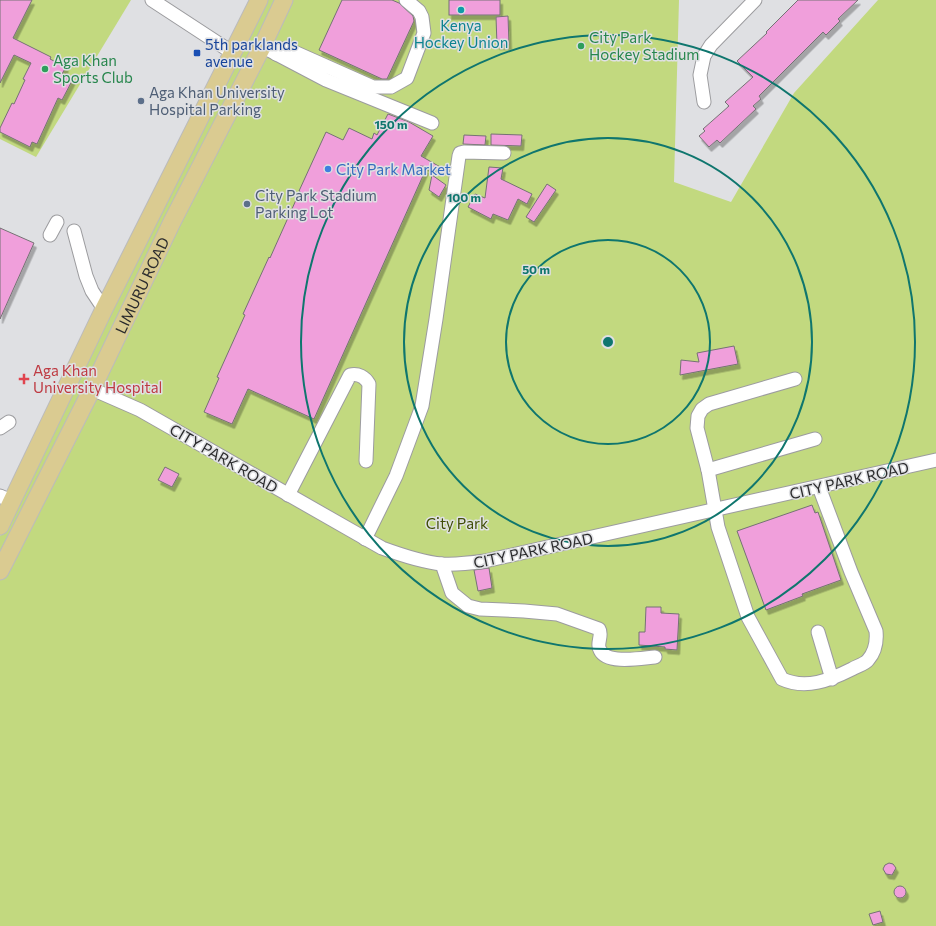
<svg xmlns="http://www.w3.org/2000/svg" width="936" height="926" font-family="Commissioner,sans-serif">
<style>
.green{fill:#c2d97f}
.building{fill:#f09fdb;stroke:#757274;filter:url(#shadow)}
.lines{fill:none;stroke-linecap:round;stroke-linejoin:round}
.minor-casing{stroke:#9c9c9f;stroke-width:15}
.major-casing{stroke:#bbbbbc;stroke-width:19}
.minor{stroke:#fff;stroke-width:13}
.major{stroke:#dacb91;stroke-width:17}
.ring{fill:none;stroke:#0f766e;stroke-width:2}
.culture-dot{fill:#0f9aa8;stroke:#dfe0e3;stroke-width:1.5}
.leisure-dot{fill:#2e9e5b;stroke:#dfe0e3;stroke-width:1.5}
.transit-dot{fill:#1a4fb4;stroke:#dfe0e3;stroke-width:1.5}
.service-dot{fill:#5c6f8a;stroke:#dfe0e3;stroke-width:1.5}
.shop-dot{fill:#3f7fe0;stroke:#dfe0e3;stroke-width:1.5}
.health-dot{fill:#e0444e;stroke:#dfe0e3;stroke-width:1.5}
.labels{text-anchor:middle;dominant-baseline:central;stroke-width:3;stroke-linejoin:round;paint-order:stroke}
.culture-label{font-size:15px;fill:#0d838f;stroke:#dfe0e3}
.leisure-label{font-size:15px;fill:#27864d;stroke:#dfe0e3;text-anchor:start}
.transit-label{font-size:15px;fill:#164399;stroke:#dfe0e3;text-anchor:start}
.service-label{font-size:15px;fill:#4e5e75;stroke:#dfe0e3;text-anchor:start}
.shop-label{font-size:15px;fill:#366cbe;stroke:#dfe0e3;text-anchor:start}
.street-label{font-size:15px;fill:#2b2b2d;stroke:#dfe0e3}
.health-label{font-size:15px;fill:#be3a42;stroke:#dfe0e3;text-anchor:start}
.park-label{font-size:15px;fill:#404d06;stroke:#dfe0e3}
.centre{fill:#0f766e;stroke:#dfe0e3;stroke-width:2}
.ring-label{font-size:12px;text-anchor:middle;font-weight:bold;fill:#0f766e;stroke:#dfe0e3;stroke-width:3;stroke-linejoin:round;paint-order:stroke}
</style>
<defs>
<filter id="shadow"><feDropShadow dx="2.5" dy="4.5" stdDeviation="0" flood-color="#0004"/></filter>
</defs>
<rect width="100%" height="100%" fill="#dfe0e3"/>
<g class="green">
<path d="M0,0H131L36,157L0,139Z"/>
<path d="M263,0H679L674,182L731,202L794,93L878,0H936V926H0V536L78,381Z"/>
</g>
<g class="building">
<path d="M0,0H32L13,38L51,57L50,59L66,67L62,74L73,79L62,100L58,98L37,144L32,142L30,147L0,132V128L12,103L14,104L25,80L23,79L31,63L14,55L0,83Z"/>
<path d="M342,0H392L399,3L413,16L414,21L387,79H382L319,50Z"/>
<rect x="449" y="0" width="51" height="15"/>
<path d="M798,0H858L838,19L840,21L826,35L823,32L759,96L761,99L753,106L756,109L720,143L717,140L709,147L699,136L705,131L703,129L729,106L725,102L753,77L737,61L767,33L766,32Z"/>
<path d="M508,16L509,45H497L496,17Z"/>
<path d="M388,114L409,122L433,136L421,156L442,168L420,166L426,169L314,419L248,389L232,424L204,412L219,378L217,377L245,315L243,314L269,257L270,258L300,191H299L326,132L343,140L349,128L372,139L374,133L377,135Z"/>
<path d="M491,134L522,135L521,146L491,145Z"/>
<path d="M464,135L486,136L485,145L463,144Z"/>
<path d="M489,167L503,168L501,179L532,194L527,204L518,199L508,220L493,214L491,219L468,207L475,194L485,198Z"/>
<path d="M432,175L446,185L439,197L429,190Z"/>
<path d="M547,184L556,190L534,222L526,217Z"/>
<path d="M0,228L34,243L0,319Z"/>
<path d="M734,346L738,364L680,375L681,360L699,362L697,353Z"/>
<path d="M165,467L179,474L172,487L158,480Z"/>
<path d="M812,505L815,513L818,512L841,580L802,594L803,596L766,610L737,531Z"/>
<path d="M489,568L492,588L478,591L474,570Z"/>
<path d="M646,607H661V613L679,614L677,650L665,649V647L639,645V632H645Z"/>
<path d="M889,863L893,864L896,868L892,875L886,874L883,869L885,865Z"/>
<circle cx="900" cy="892" r="6"/>
<path d="M880,911L883,922L873,925L869,914Z"/>
</g>
<g class="lines">
<g class="minor-casing">
<g id="minor">
<path d="M152,0L233,53"/>
<path d="M269,50L326,80L432,123"/>
<path d="M276,54L283,49L292,51L373,87H391L407,78L424,33L422,17L419,11L406,0"/>
<path d="M704,102L700,75L704,56L711,45L755,0"/>
<path d="M74,231L86,276L92,291L104,309"/>
<path d="M50,235L57,222"/>
<path d="M795,379L709,404L702,409L698,416L697,428L708,470L718,527L748,617L782,679C806,690 830,680 852,669C857,666 865,664 868,660C875,652 877,641 876,631L851,572L819,487"/>
<path d="M92,389L140,410L382,548C401,555 421,562 442,564C456,565 471,563 485,561L936,460"/>
<path d="M0,428L9,422"/>
<path d="M708,470L815,439"/>
<path d="M288,495L350,375C358,373 365,377 369,384L366,461"/>
<path d="M0,496L11,501"/>
<path d="M365,539L396,476L422,406L436,319L459,156L460,153L464,152L504,153"/>
<path d="M442,564L452,593L468,606L480,609L524,611L557,614L599,629C603,635 596,644 600,650C607,665 642,658 655,657"/>
<path d="M818,632L832,679"/>
</g>
</g>
<g class="major-casing">
<g id="major">
<path d="M0,526L104,309L259,0"/>
<path id="s1" d="M0,571L92,389L172,222L262,47L284,0"/>
</g>
</g>
<use href="#minor" class="minor"/>
<use href="#major" class="major"/>
</g>
<g class="ring">
<circle cx="608" cy="342" r="102"/>
<circle cx="608" cy="342" r="204"/>
<circle cx="608" cy="342" r="307"/>
</g>
<circle class="culture-dot" cx="461" cy="10" r="4"/>
<g class="leisure-dot">
<circle cx="581" cy="46" r="4"/>
<circle cx="45" cy="69" r="4"/>
</g>
<rect class="transit-dot" x="193" y="49" width="8" height="8" rx="2"/>
<g class="service-dot">
<circle cx="141" cy="101" r="4"/>
<circle cx="247" cy="204" r="4"/>
</g>
<circle class="shop-dot" cx="328" cy="169" r="4"/>
<path class="health-dot" d="M22 373h4v4h4v4h-4v4h-4v-4h-4v-4h4z"/>
<g class="labels">
<g class="culture-label">
<text x="461" y="25">Kenya<tspan x="461" dy="17">Hockey Union</tspan></text>
</g>
<g class="leisure-label">
<text x="589" y="37">City Park<tspan x="589" dy="17">Hockey Stadium</tspan></text>
<text x="53" y="60">Aga Khan<tspan x="53" dy="17">Sports Club</tspan></text>
</g>
<g class="transit-label">
<text x="205" y="44">5th parklands<tspan x="205" dy="17">avenue</tspan></text>
</g>
<g class="service-label">
<text x="149" y="92">Aga Khan University<tspan x="149" dy="17">Hospital Parking</tspan></text>
<text x="255" y="195">City Park Stadium<tspan x="255" dy="17">Parking Lot</tspan></text>
</g>
<g class="shop-label">
<text x="336" y="169">City Park Market</text>
</g>
<g class="street-label">
<text stroke="none"><textPath href="#s1" startOffset="319">LIMURU ROAD</textPath></text>
<text transform="translate(224 458) rotate(30)">CITY PARK ROAD</text>
<text transform="translate(849 480) rotate(-13)">CITY PARK ROAD</text>
<text transform="translate(533 550) rotate(-12)">CITY PARK ROAD</text>
</g>
<g class="health-label">
<text x="33" y="370">Aga Khan<tspan x="33" dy="17">University Hospital</tspan></text>
</g>
<g class="park-label">
<text x="457" y="523">City Park</text>
</g>
</g>
<circle cx="608" cy="342" r="6" class="centre"/>
<g class="ring-label">
<text x="391" y="129">150 m</text>
<text x="464" y="202">100 m</text>
<text x="536" y="274">50 m</text>
</g>
</svg>
